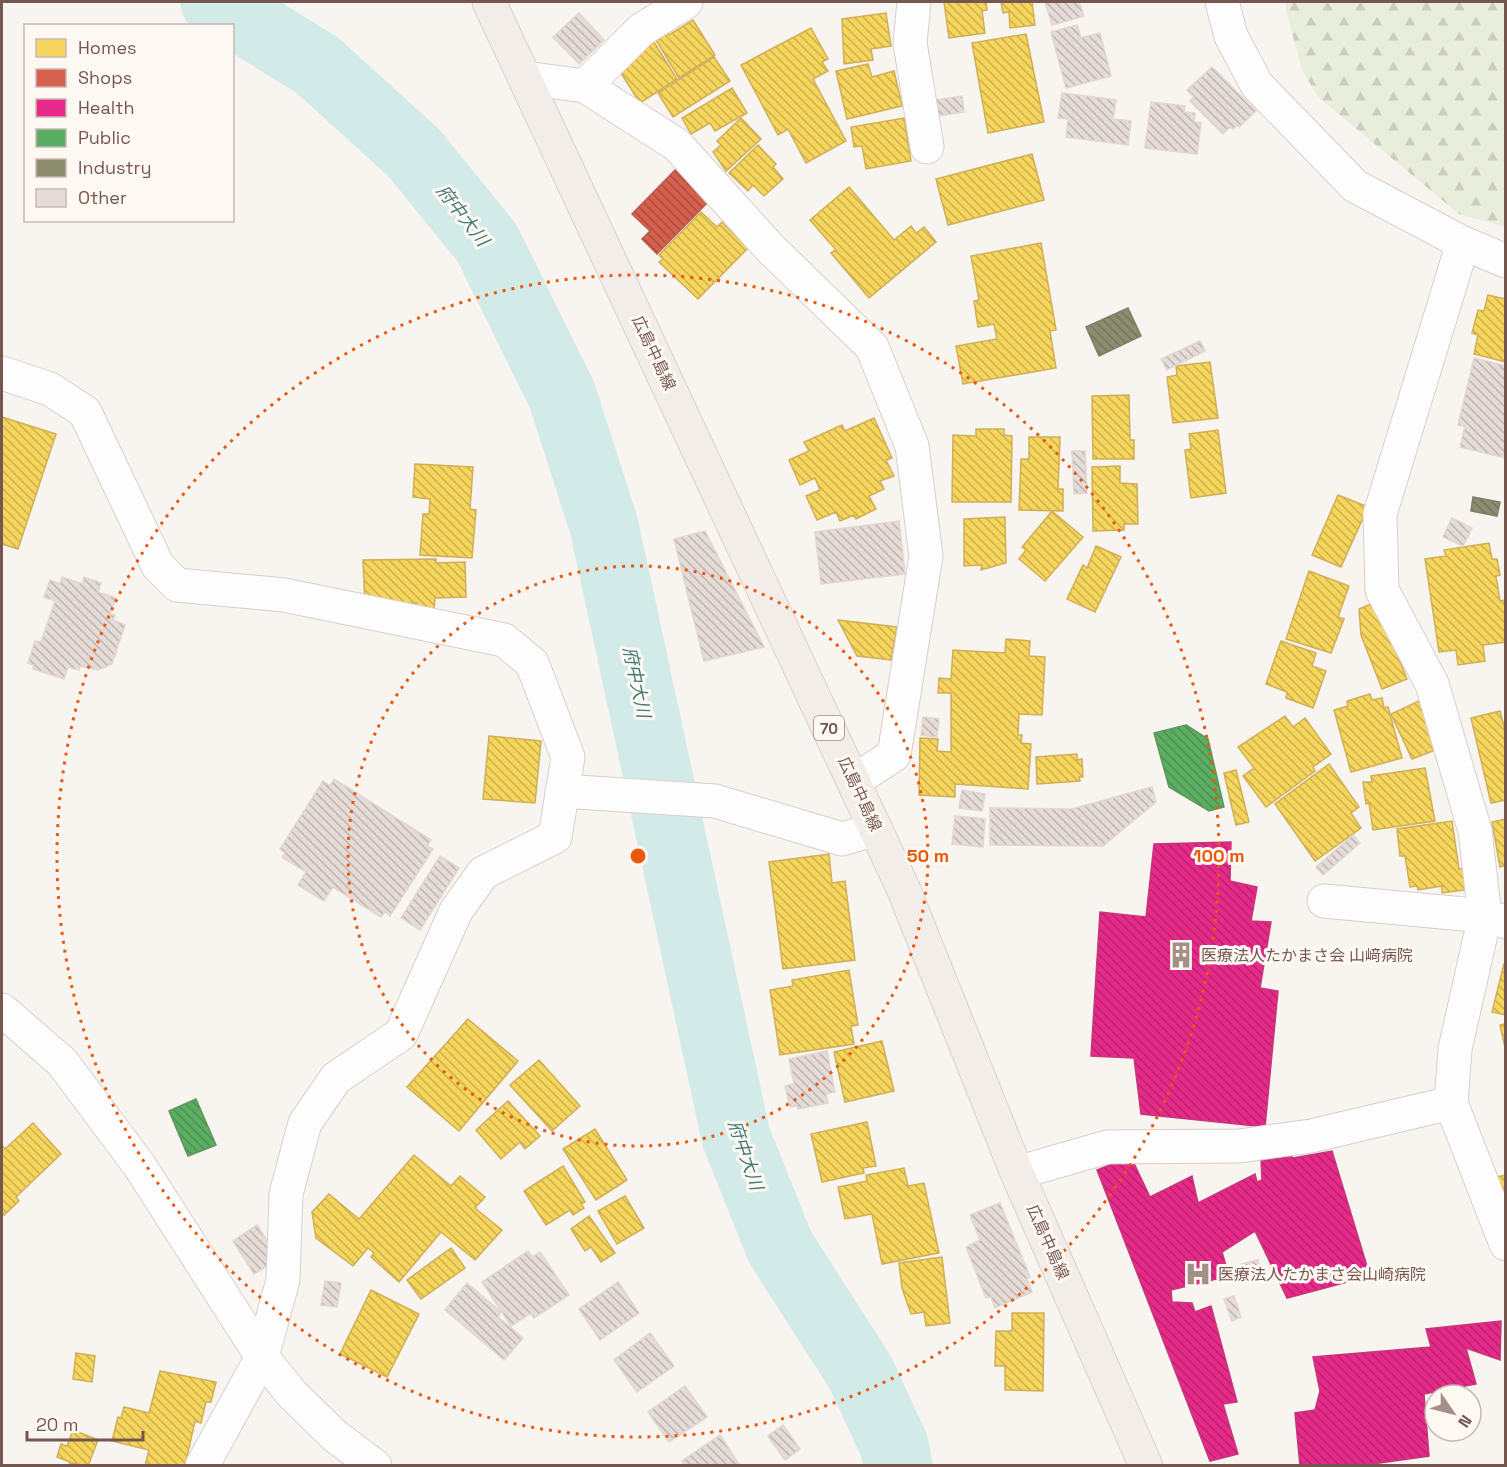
<svg xmlns="http://www.w3.org/2000/svg" width="1507" height="1467" font-family="'Space Grotesk','Noto Sans JP',sans-serif">
<style>
.forest{fill:url(#forest-firs)}
.homes{fill:url(#homes-back-hatch);stroke:#d0af58;stroke-width:1.5}
.shops{fill:url(#shops-back-hatch);stroke:#b95d4e;stroke-width:1.5}
.health{fill:url(#health-back-hatch);stroke:#c53779;stroke-width:1.5}
.public{fill:url(#public-back-hatch);stroke:#62945c;stroke-width:1.5}
.industry{fill:url(#industry-back-hatch);stroke:#857c65;stroke-width:1.5}
.lines{fill:none;stroke-linecap:round;stroke-linejoin:round}
.river{stroke:#d2eae8;stroke-width:69}
.building{fill:url(#building-back-hatch);stroke:#e1d6d2;stroke-width:1.5}
.minor-casing{stroke:#d7cfcc;stroke-width:35}
.major-casing{stroke:#d9d0cc;stroke-width:35}
.minor{stroke:#fefdfd;stroke-width:33}
.major{stroke:#f2ede8;stroke-width:33}
.ring{fill:none;stroke:#e8590c;stroke-width:3;stroke-dasharray:3 6}
.labels{text-anchor:middle;dominant-baseline:central;stroke-width:6;stroke-linejoin:round;paint-order:stroke}
.shield{fill:#fef8f3;stroke:#9f8781;stroke-width:1.5}
.shield-label{font-size:15px;font-weight:bold;fill:#765750}
.street-label{font-size:16px;fill:#765750;stroke:#fef8f3}
.poi-label{font-size:16px;fill:#765750;stroke:#fef8f3;text-anchor:start}
.water-label{font-size:18px;font-style:italic;fill:#437a7a;stroke:#fef8f3}
.centre{fill:#e8590c;stroke:#fef8f3;stroke-width:3}
.ring-label{font-size:18px;text-anchor:middle;font-weight:bold;fill:#e8590c;stroke:#fef8f3;stroke-width:6;stroke-linejoin:round;paint-order:stroke}
</style>
<defs>
<pattern id="forest-firs" width="22" height="20" patternUnits="userSpaceOnUse" patternTransform="scale(1.5)"><rect width="22" height="20" fill="#e9eedc"/><path d="M5 1l3.5 6h-7zM16 11l3.5 6h-7z" fill="#cbcebf"/></pattern>
<pattern id="homes-back-hatch" width="6" height="6" patternUnits="userSpaceOnUse" patternTransform="scale(1.5)"><rect width="6" height="6" fill="#f6d55c"/><path d="M-1 5l2 2M0 0l6 6M5-1l2 2" fill="none" stroke="#ccb04e"/></pattern>
<pattern id="shops-back-hatch" width="6" height="6" patternUnits="userSpaceOnUse" patternTransform="scale(1.5)"><rect width="6" height="6" fill="#d6604d"/><path d="M-1 5l2 2M0 0l6 6M5-1l2 2" fill="none" stroke="#a94e40"/></pattern>
<pattern id="health-back-hatch" width="6" height="6" patternUnits="userSpaceOnUse" patternTransform="scale(1.5)"><rect width="6" height="6" fill="#e7298a"/><path d="M-1 5l2 2M0 0l6 6M5-1l2 2" fill="none" stroke="#b6256e"/></pattern>
<pattern id="public-back-hatch" width="6" height="6" patternUnits="userSpaceOnUse" patternTransform="scale(1.5)"><rect width="6" height="6" fill="#5aae61"/><path d="M-1 5l2 2M0 0l6 6M5-1l2 2" fill="none" stroke="#4f9052"/></pattern>
<pattern id="industry-back-hatch" width="6" height="6" patternUnits="userSpaceOnUse" patternTransform="scale(1.5)"><rect width="6" height="6" fill="#8c8c6e"/><path d="M-1 5l2 2M0 0l6 6M5-1l2 2" fill="none" stroke="#77755d"/></pattern>
<pattern id="building-back-hatch" width="6" height="6" patternUnits="userSpaceOnUse" patternTransform="scale(1.5)"><rect width="6" height="6" fill="#e5dcd8"/><path d="M-1 5l2 2M0 0l6 6M5-1l2 2" fill="none" stroke="#beb5b2"/></pattern>
</defs>
<rect width="100%" height="100%" fill="#f8f4f0"/>
<path class="forest" d="M1286,2H1505V227L1459,214L1318,97L1302,70L1286,10Z"/>
<g class="homes">
<path d="M944,2H986L987,10L982,11L985,33L949,38Z"/>
<path d="M1001,2H1032L1035,25L1010,28L1009,12L1003,13Z"/>
<path d="M886,13L891,46L871,49L873,60L844,64L842,19Z"/>
<path d="M693,20L715,55L679,78L653,35L664,28L669,35Z"/>
<path d="M811,28L828,59L822,62L828,71L813,79L846,141L806,163L788,129L778,135L741,65Z"/>
<path d="M1026,34L1044,122L988,133L972,43Z"/>
<path d="M652,39L677,79L640,103L619,70L635,60L630,53Z"/>
<path d="M714,57L730,81L673,117L658,93Z"/>
<path d="M868,64L872,77L894,71L902,106L847,119L836,71Z"/>
<path d="M732,88L747,113L715,131L710,123L691,134L682,118Z"/>
<path d="M741,118L761,139L726,171L713,152L721,145L717,141Z"/>
<path d="M904,118L911,161L866,169L862,146L854,147L851,127Z"/>
<path d="M758,145L776,164L773,167L783,179L764,196L753,185L748,191L729,173Z"/>
<path d="M1032,154L1044,200L948,225L936,179Z"/>
<path d="M849,187L894,240L911,226L916,233L924,227L936,242L869,298L831,253L836,250L810,220Z"/>
<path d="M701,212L717,227L722,222L748,248L698,299L659,262L663,259L659,255Z"/>
<path d="M1041,243L1056,330L1050,331L1056,368L963,384L956,346L997,339L994,324L978,327L974,301L979,300L971,256Z"/>
<path d="M1488,295L1506,299V362L1474,354L1478,335L1472,333L1478,310L1484,311Z"/>
<path d="M1210,362L1218,418L1173,423L1167,377L1177,375L1176,366Z"/>
<path d="M1129,395L1130,440H1134V459H1093L1092,396Z"/>
<path d="M2,417L56,434L18,549L2,544Z"/>
<path d="M874,418L892,458L886,460L894,476L880,481L884,489L869,496L876,509L856,519L854,515L840,521L836,512L817,520L806,496L820,490L815,478L800,485L789,460L809,451L804,442L842,425L845,431Z"/>
<path d="M976,429H1004V435L1012,436L1011,502H952L953,435L976,436Z"/>
<path d="M1218,430L1226,493L1191,498L1185,450L1191,449L1189,434Z"/>
<path d="M1029,437H1060L1058,489H1063V511L1019,510L1021,459H1029Z"/>
<path d="M415,464L473,467L470,509L476,510L472,558L420,555L423,514H429L430,499L413,497Z"/>
<path d="M1120,466V483L1137,484L1138,524H1124V530L1093,531L1092,467Z"/>
<path d="M1338,495L1368,507L1341,567L1312,555Z"/>
<path d="M1052,511L1083,537L1045,581L1019,559L1026,550L1022,547Z"/>
<path d="M1005,517L1006,563L981,570L982,565L964,566V519Z"/>
<path d="M1489,543L1492,559H1497L1500,575L1496,576L1500,601L1506,600V642L1483,645L1485,661L1458,665L1456,650L1439,652L1425,559L1446,556L1444,550Z"/>
<path d="M1096,546L1121,557L1095,612L1067,599L1083,565L1087,568Z"/>
<path d="M436,559V563L465,562L466,597L435,598L434,609L417,611V603L365,604L363,560Z"/>
<path d="M1309,571L1349,586L1338,617L1344,619L1331,653L1286,639Z"/>
<path d="M1376,602L1407,679L1382,689L1361,635L1359,609Z"/>
<path d="M838,620L897,627L891,660L857,656Z"/>
<path d="M1006,639L1030,641L1029,656L1045,657L1042,715L1019,714L1018,735H1022L1021,743L1031,744L1028,789L955,784V797L919,795L920,738L938,739L937,751L951,752V693H938L939,678L951,679L953,650L1005,653Z"/>
<path d="M1281,641L1316,653L1312,666L1326,671L1313,708L1286,698L1287,692L1266,684Z"/>
<path d="M1370,694L1372,700L1382,698L1384,708L1388,707L1402,758L1351,772L1334,710L1348,706L1347,701Z"/>
<path d="M1419,701L1443,747L1412,759L1391,714Z"/>
<path d="M1500,711L1506,734V800L1491,803L1471,718Z"/>
<path d="M1285,716L1293,727L1305,718L1331,754L1313,767L1315,771L1266,807L1243,776L1254,768L1238,747Z"/>
<path d="M489,736L541,741L535,803L483,799Z"/>
<path d="M1077,754V760L1082,759L1083,777H1079L1080,781L1037,784L1036,757Z"/>
<path d="M1329,764L1359,807L1351,813L1361,828L1315,861L1275,804Z"/>
<path d="M1425,768L1435,821L1373,830L1369,803L1366,804L1363,782H1372L1371,776Z"/>
<path d="M1236,770L1249,822L1236,825L1224,773Z"/>
<path d="M1506,819V865L1500,867L1492,822Z"/>
<path d="M1452,821L1459,869L1468,868L1471,889L1442,893V886L1418,890L1417,886L1410,887L1405,856H1400L1397,829Z"/>
<path d="M829,854L832,883L845,881L855,960L783,969L769,862Z"/>
<path d="M1504,964H1506V1015L1492,1012Z"/>
<path d="M849,970L858,1025L851,1026L854,1044L780,1055L770,990L793,986L792,980Z"/>
<path d="M468,1019L518,1061L459,1131L407,1087Z"/>
<path d="M1506,1024V1052L1500,1025Z"/>
<path d="M882,1041L894,1091L845,1102L834,1052Z"/>
<path d="M539,1060L580,1106L552,1131L510,1085Z"/>
<path d="M508,1101L540,1136L525,1149L520,1142L501,1159L476,1130Z"/>
<path d="M867,1122L876,1166L863,1168L864,1173L822,1182L811,1134Z"/>
<path d="M33,1123L61,1154L16,1197L19,1201L4,1215L2,1212V1145L5,1149Z"/>
<path d="M595,1129L627,1180L596,1200L563,1149Z"/>
<path d="M414,1155L451,1186L460,1176L485,1197L475,1208L502,1230L475,1260L441,1232L399,1282L371,1257L374,1253L368,1248L353,1266L316,1238L312,1212L329,1194L359,1219Z"/>
<path d="M563,1166L585,1202L581,1204L584,1208L573,1215L570,1210L546,1225L524,1191Z"/>
<path d="M904,1168L908,1186L924,1183L939,1253L882,1264L872,1214L845,1219L838,1187L867,1181L866,1175Z"/>
<path d="M1506,1175V1191L1494,1193L1492,1178Z"/>
<path d="M625,1196L644,1228L617,1244L598,1211Z"/>
<path d="M589,1216L615,1253L601,1262L591,1247L585,1251L571,1229Z"/>
<path d="M451,1248L465,1268L421,1299L407,1280Z"/>
<path d="M942,1257L950,1323L926,1326L924,1312L911,1314L902,1288L899,1263Z"/>
<path d="M371,1290L419,1314L387,1377L340,1354Z"/>
<path d="M1012,1313H1044L1043,1391L1005,1390V1366H995L996,1331H1012Z"/>
<path d="M76,1353L95,1356L92,1382L73,1379Z"/>
<path d="M160,1371L216,1382L211,1402H206L201,1423L195,1421L185,1466H145L149,1450L112,1441L118,1417L121,1418L124,1407L149,1413Z"/>
<path d="M73,1430L98,1440L88,1466L72,1463L69,1466L70,1462L57,1457L61,1444L67,1446Z"/>
</g>
<path class="shops" d="M676,169L709,201L657,254L642,239L650,231L632,214Z"/>
<g class="health">
<path d="M1231,842L1230,881L1257,887L1251,921L1271,922L1260,988L1278,991L1265,1127L1141,1114L1134,1058L1091,1056L1100,912L1146,917L1154,844Z"/>
<path d="M1284,1149L1293,1158L1332,1151L1370,1276L1287,1298L1255,1231L1222,1252L1229,1276L1171,1290L1172,1302L1192,1303L1195,1312L1211,1306L1237,1402L1223,1404L1238,1454L1210,1461L1097,1170L1131,1157L1150,1197L1192,1176L1198,1203L1255,1174L1257,1182L1262,1180L1261,1158Z"/>
<path d="M1501,1321L1500,1360L1466,1348L1476,1384L1424,1394L1429,1456L1358,1466H1300L1295,1413L1315,1410L1320,1391L1313,1357L1431,1347L1426,1329Z"/>
</g>
<g class="public">
<path d="M1186,725L1208,739L1224,807L1209,811L1169,787L1154,733Z"/>
<path d="M196,1099L216,1145L188,1156L169,1111Z"/>
</g>
<g class="industry">
<path d="M1128,308L1141,336L1099,356L1086,327Z"/>
<path d="M1473,497L1500,502L1497,516L1471,511Z"/>
</g>
<g class="lines">
<path class="river" d="M215,2L317,65L414,153L487,243L562,395L604,526L736,1137L780,1247L860,1372L894,1445L898,1466"/>
</g>
<g class="building">
<path d="M1045,2H1079L1084,16L1052,25Z"/>
<path d="M579,13L604,40L579,64L553,37Z"/>
<path d="M1077,25L1081,38L1100,33L1111,76L1066,88L1051,32Z"/>
<path d="M1212,67L1256,111L1239,127L1237,125L1233,129L1230,127L1223,134L1190,101L1194,97L1187,90Z"/>
<path d="M1062,93L1116,100L1113,119L1131,121L1128,145L1066,137L1068,119L1058,118Z"/>
<path d="M962,96L964,112L938,116L934,100Z"/>
<path d="M1151,102L1185,106L1184,112L1195,113L1194,122L1201,123L1197,154L1145,148Z"/>
<path d="M1200,341L1205,351L1167,370L1161,359Z"/>
<path d="M1474,358L1506,366V458L1460,447L1465,426L1458,425Z"/>
<path d="M1072,451H1085L1087,493L1074,494Z"/>
<path d="M1452,518L1472,528L1463,546L1443,537Z"/>
<path d="M899,521L905,574L821,584L815,532Z"/>
<path d="M705,531L764,647L704,661L674,539Z"/>
<path d="M62,577L82,584L84,577L101,583L98,592L116,598L110,614L115,615L113,620L125,625L112,664L98,670L80,666L79,670L68,667L64,679L33,669L34,665L28,663L35,641L41,642L55,601L44,597L50,580L60,584Z"/>
<path d="M923,717L939,719L937,737L921,735Z"/>
<path d="M334,779L431,840L427,846L433,849L390,916L385,912L381,917L333,887L324,901L298,885L306,872L282,857L285,853L280,849L323,781L330,786Z"/>
<path d="M1152,787L1156,802L1103,846L990,845V808L1072,809Z"/>
<path d="M962,790L985,794L982,811L959,808Z"/>
<path d="M955,816L985,819L983,847L952,844Z"/>
<path d="M1353,835L1360,843L1323,875L1316,867Z"/>
<path d="M440,856L459,868L420,930L401,918Z"/>
<path d="M827,1051L835,1092L826,1094L828,1103L798,1109L797,1106L790,1107L785,1086L794,1084L789,1059Z"/>
<path d="M1000,1203L1030,1277L1027,1279L1032,1292L995,1308L991,1297L986,1298L966,1247L980,1240L970,1215Z"/>
<path d="M257,1225L273,1250L272,1263L254,1274L233,1241Z"/>
<path d="M528,1251L532,1257L540,1252L569,1295L534,1318L531,1313L511,1326L482,1282Z"/>
<path d="M1258,1260L1262,1274L1244,1278L1241,1264Z"/>
<path d="M325,1281L341,1283L337,1307L321,1305Z"/>
<path d="M618,1282L639,1313L600,1340L579,1309Z"/>
<path d="M467,1283L501,1312L498,1317L523,1338L504,1360L445,1310Z"/>
<path d="M1234,1296L1241,1317L1232,1321L1224,1299Z"/>
<path d="M650,1333L674,1366L637,1392L614,1360Z"/>
<path d="M685,1386L707,1417L669,1442L648,1412Z"/>
<path d="M783,1425L800,1449L785,1460L768,1436Z"/>
<path d="M720,1435L740,1466H685L682,1461Z"/>
</g>
<g class="lines">
<g class="minor-casing">
<g id="minor">
<path d="M914,2L910,43L927,147"/>
<path d="M1222,2L1231,36L1257,85L1355,186L1463,243L1506,261"/>
<path d="M525,78L585,86L677,145L770,248L872,347L912,446L926,556L894,755L854,781"/>
<path d="M585,86L641,30L686,2"/>
<path d="M1463,243L1380,514L1382,590L1432,684L1475,831L1485,916L1455,1049L1451,1103L1506,1244"/>
<path d="M2,373L50,389L85,412L158,566L177,585L284,595L504,640L532,663L568,757L555,837L483,873L456,911L401,1034L336,1078L305,1123L286,1194L283,1280L262,1357L202,1466"/>
<path d="M562,791L715,801L842,839L876,829"/>
<path d="M1324,901L1485,916L1506,922"/>
<path d="M2,1010L62,1062L139,1165L262,1357L292,1394L335,1436L375,1466"/>
<path d="M1017,1173L1107,1147L1239,1146L1311,1136L1451,1103"/>
</g>
</g>
<g class="major-casing">
<path id="major" d="M489,2L903,888L1017,1173L1146,1466"/>
</g>
<use href="#minor" class="minor"/>
<use href="#major" class="major"/>
</g>
<g class="ring">
<circle cx="638" cy="856" r="290"/>
<circle cx="638" cy="856" r="581"/>
</g>
<defs>
<g id="building-bare" transform="scale(2.07)"><path d="M-4-6H4V6H1V3H-1V6H-4ZM-2.5-4.3h1.7v1.8h-1.7ZM.8-4.3h1.7v1.8H.8ZM-2.5-1h1.7V.8h-1.7ZM.8-1h1.7V.8H.8Z" fill="#a48e88" stroke="#fef8f3" stroke-width="2.5" paint-order="stroke"/></g>
<g id="hospital-bare" transform="scale(2.07)"><path d="M-5-5h3v3.5h4V-5h3V5h-3V1.5h-4V5h-3Z" fill="#a48e88" stroke="#fef8f3" stroke-width="2.5" paint-order="stroke"/></g>
</defs>
<g fill-rule="evenodd">
<use href="#building-bare" x="1181" y="955"/>
<use href="#hospital-bare" x="1198" y="1274"/>
</g>
<g class="labels">
<rect class="shield" x="814" y="716" width="30" height="24" rx="4.5"/>
<g class="shield-label">
<text x="829" y="728">70</text>
</g>
<g class="street-label">
<text transform="translate(654 353) rotate(65)">広島中島線</text>
<text transform="translate(860 794) rotate(65)">広島中島線</text>
<text transform="translate(1048 1242) rotate(66)">広島中島線</text>
</g>
<g class="poi-label">
<text x="1201" y="955">医療法人たかまさ会 山﨑病院</text>
<text x="1218" y="1274">医療法人たかまさ会山崎病院</text>
</g>
<g class="water-label">
<text transform="translate(463 215) rotate(52)">府中大川</text>
<text transform="translate(637 682) rotate(78)">府中大川</text>
<text transform="translate(746 1155) rotate(71)">府中大川</text>
</g>
</g>
<circle cx="638" cy="856" r="9" class="centre"/>
<g class="ring-label">
<text x="928" y="862">50 m</text>
<text x="1219" y="862">100 m</text>
</g>
<rect width="1507" height="1467" fill="none" stroke="#765750" stroke-width="6"/>
<rect x="24" y="24" width="210" height="198" fill="#fef8f3" stroke="#c8b8b2" stroke-width="1.5"/>
<rect x="36" y="39" width="30" height="18" fill="#f6d55c" stroke="#c8b8b2" stroke-width="1.5"/>
<text x="78" y="54" font-size="18" fill="#765750">Homes</text>
<rect x="36" y="69" width="30" height="18" fill="#d6604d" stroke="#c8b8b2" stroke-width="1.5"/>
<text x="78" y="84" font-size="18" fill="#765750">Shops</text>
<rect x="36" y="99" width="30" height="18" fill="#e7298a" stroke="#c8b8b2" stroke-width="1.5"/>
<text x="78" y="114" font-size="18" fill="#765750">Health</text>
<rect x="36" y="129" width="30" height="18" fill="#5aae61" stroke="#c8b8b2" stroke-width="1.5"/>
<text x="78" y="144" font-size="18" fill="#765750">Public</text>
<rect x="36" y="159" width="30" height="18" fill="#8c8c6e" stroke="#c8b8b2" stroke-width="1.5"/>
<text x="78" y="174" font-size="18" fill="#765750">Industry</text>
<rect x="36" y="189" width="30" height="18" fill="#e5dcd8" stroke="#c8b8b2" stroke-width="1.5"/>
<text x="78" y="204" font-size="18" fill="#765750">Other</text>
<g transform="translate(1453 1413) rotate(125)"><circle r="28" fill="#fef8f3" stroke="#c8b8b2" stroke-width="1.5"/>
<path d="M0-4.5L10 22L0 15L-10 22Z" fill="#a48e88"/>
<text y="-9" font-size="16" font-weight="bold" text-anchor="middle" fill="#765750">N</text>
</g>
<path d="M27 1431v9h116v-9" fill="none" stroke="#765750" stroke-width="3"/>
<text x="36" y="1431" font-size="18" fill="#765750" stroke="#fef8f3" stroke-width="4.5" paint-order="stroke">20 m</text>
</svg>
